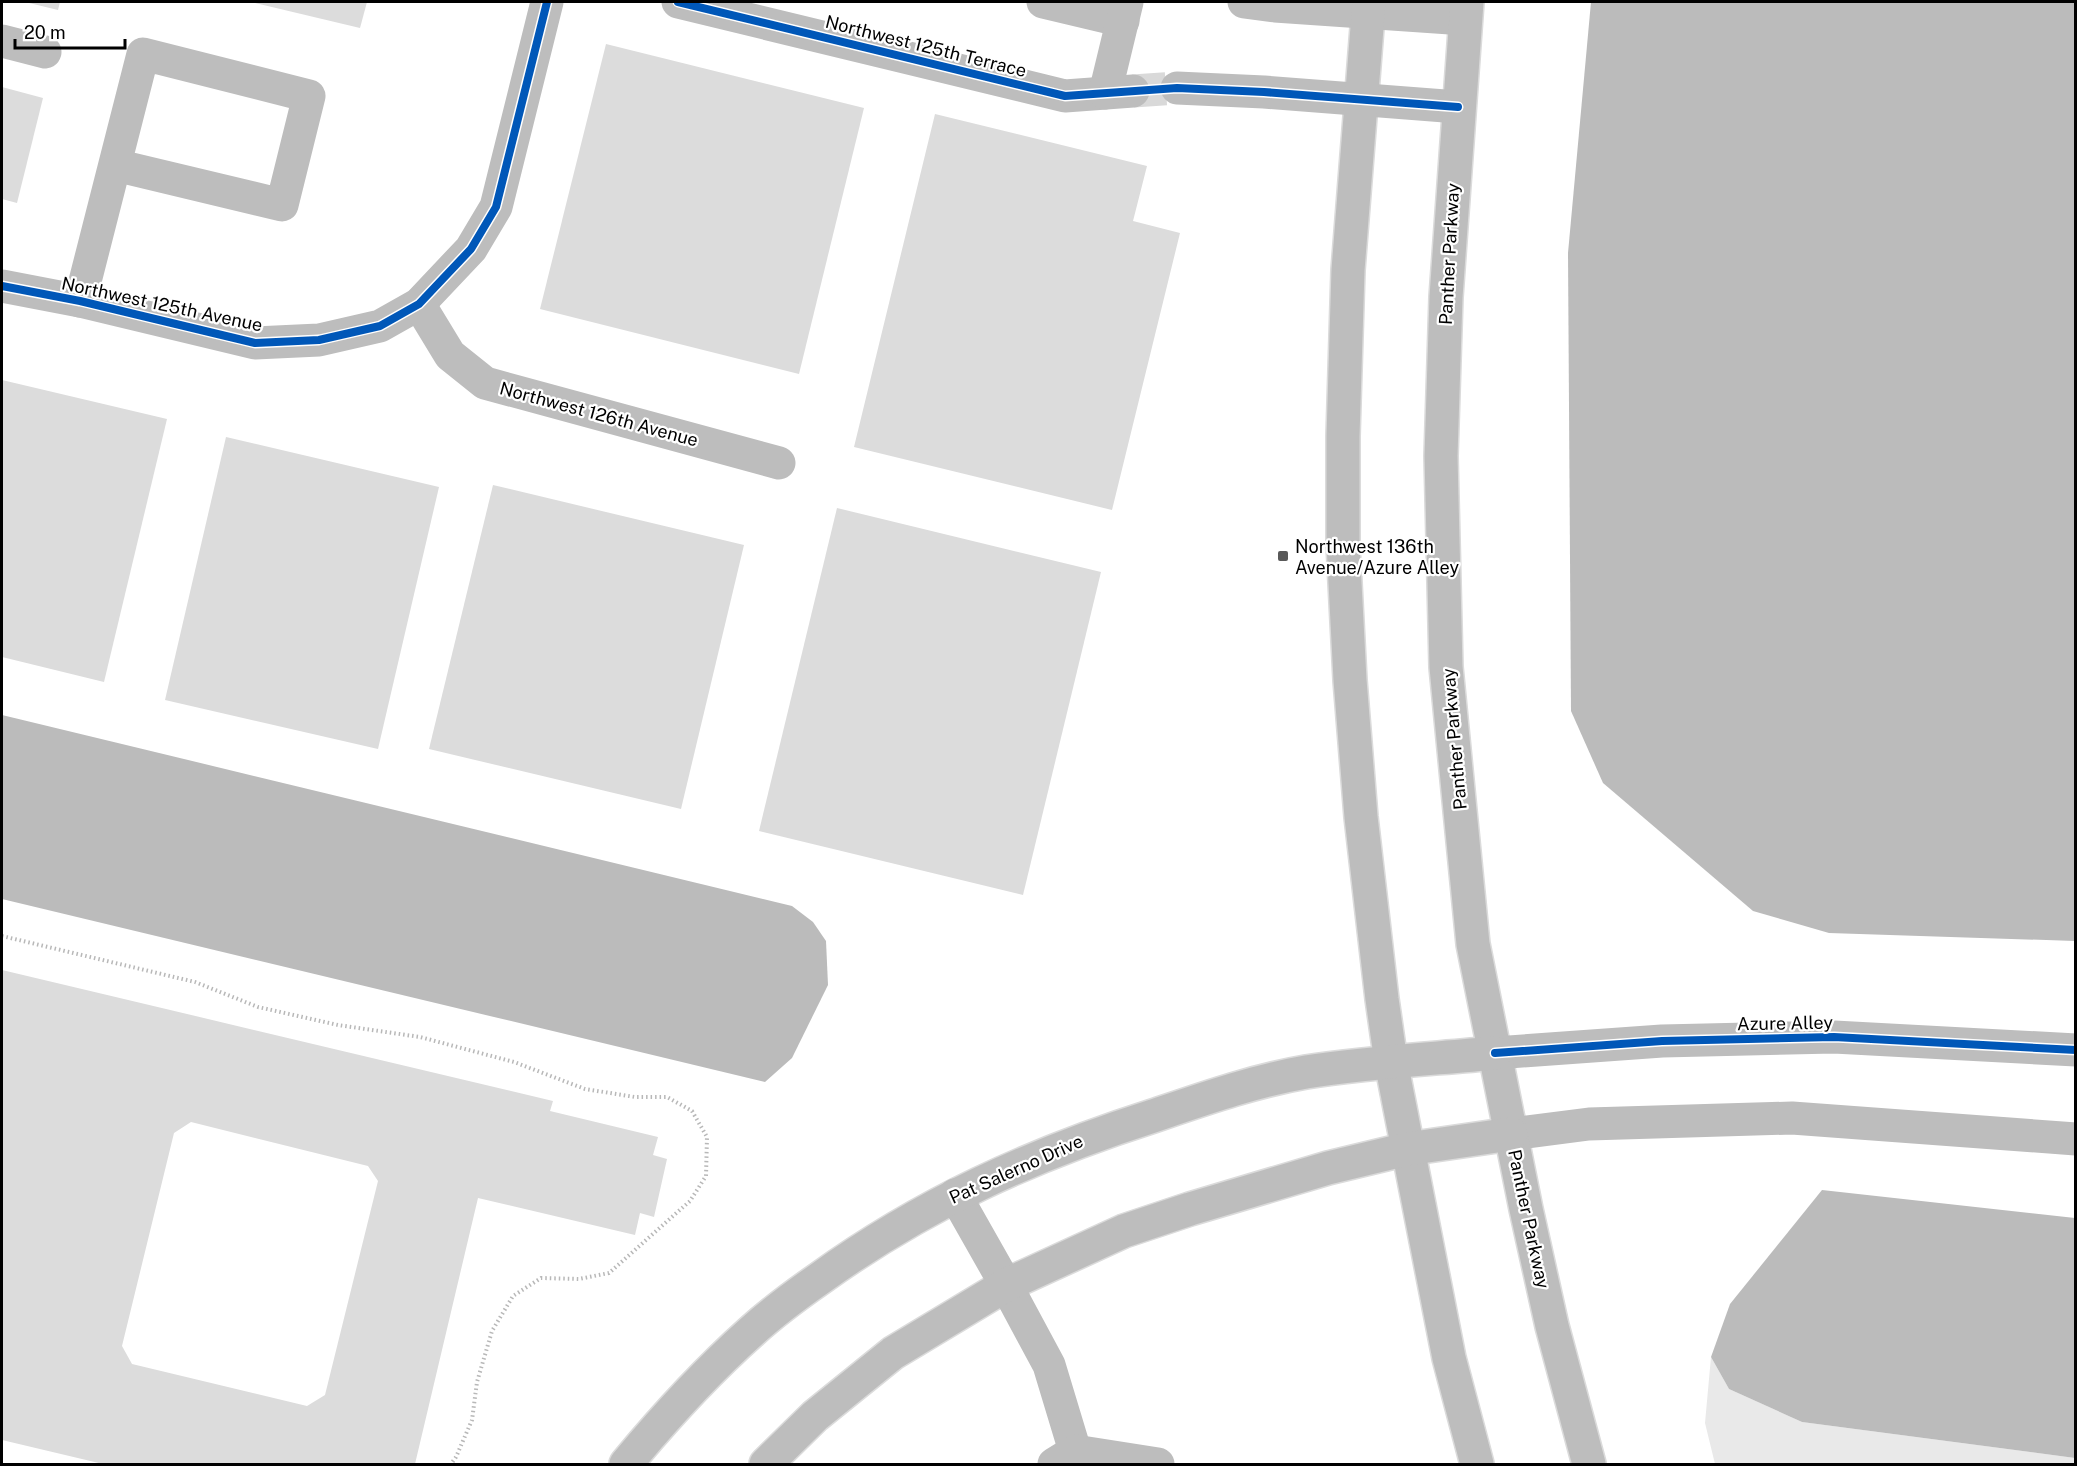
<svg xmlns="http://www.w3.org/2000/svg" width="2077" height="1466" font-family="'Public Sans',sans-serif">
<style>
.green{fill:#e9e9e9}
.water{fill:#bbb}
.building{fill:#dcdcdc;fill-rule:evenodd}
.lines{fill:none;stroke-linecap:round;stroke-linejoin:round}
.minor-tunnel{stroke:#d9d9d9;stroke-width:33;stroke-dasharray:33 16;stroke-linecap:butt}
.major-casing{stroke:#dbdbdb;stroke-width:36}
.path{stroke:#b8b8b8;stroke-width:4;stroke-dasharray:1.5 3;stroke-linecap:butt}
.minor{stroke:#bdbdbd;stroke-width:33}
.major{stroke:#bdbdbd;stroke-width:33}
.cycleway-casing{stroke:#fff;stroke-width:11}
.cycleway{stroke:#0057b8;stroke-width:8}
.poi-dot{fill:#595959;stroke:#fff;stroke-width:2}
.labels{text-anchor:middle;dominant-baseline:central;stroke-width:4.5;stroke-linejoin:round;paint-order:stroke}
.street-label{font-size:18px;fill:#000;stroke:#fff}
.poi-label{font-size:18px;fill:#000;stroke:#fff;text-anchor:start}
</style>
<rect width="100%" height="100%" fill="#fff"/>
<path class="green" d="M1711,1357L1729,1389L1802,1422L2075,1458V1464H1715L1705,1423Z"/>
<g class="water">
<path d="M1591,2H2075V941L1829,933L1753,911L1603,783L1571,711L1568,253Z"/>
<path d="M2,715L792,906L813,922L826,941L828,985L792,1058L765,1082L2,899Z"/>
<path d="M1822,1190L2075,1218V1458L1802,1422L1729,1389L1711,1357L1730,1304Z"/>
</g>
<g class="building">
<path d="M25,2H60L58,10Z"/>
<path d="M251,2H367L360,28Z"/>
<path d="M606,44L864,108L799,374L540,309Z"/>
<path d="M2,87L43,98L17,203L2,199Z"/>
<path d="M935,114L1147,166L1133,221L1180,233L1112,510L854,447Z"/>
<path d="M2,380L167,419L104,682L2,657Z"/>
<path d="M226,437L439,487L378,749L165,700Z"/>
<path d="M493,485L744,545L681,809L429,749Z"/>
<path d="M837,508L1101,572L1023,895L759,831Z"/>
<path d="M2,970L553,1101L550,1111L658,1137L653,1155L667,1159L654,1217L640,1213L635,1235L478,1198L415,1464H103L2,1440ZM191,1122L368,1166L378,1181L325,1395L307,1406L132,1364L122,1346L174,1133Z"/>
</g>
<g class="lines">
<path class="minor-tunnel" d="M1133,91L1177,88"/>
<g class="major-casing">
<g id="major">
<path d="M1369,2L1348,270L1343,436V544L1350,680L1361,817L1382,999L1391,1062L1449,1358L1477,1464"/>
<path d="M1467,2L1446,297L1441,456L1446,667L1473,944L1526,1209L1552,1326L1589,1464"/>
<path d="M626,1464C665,1417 706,1372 752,1331C773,1312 796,1295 819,1279C923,1204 1031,1155 1153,1116C1203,1099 1254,1081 1306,1072C1369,1062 1432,1059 1495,1053"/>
<path d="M766,1464L815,1416L893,1353L1006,1285L1124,1231L1190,1209L1328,1168L1407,1149L1511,1134"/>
</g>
</g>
<path class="path" d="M2,936L195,982L258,1007L338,1025L420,1037L514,1062L585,1089L635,1097H667L692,1111L707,1137L706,1176L690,1201L609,1273L579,1279L541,1278L513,1296L492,1331L477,1382L472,1420L456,1457L451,1464"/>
<g class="minor">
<path d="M678,2L1065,96L1133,91"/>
<path d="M1043,2L1123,21"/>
<path d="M1244,2L1275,6L1465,19"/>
<path d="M2,41L45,52"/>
<path d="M1177,88L1264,92L1458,107"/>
<path d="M1105,93L1127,2"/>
<path d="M2,286L80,301L255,343L319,340L380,326L419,304L471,249L496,207L547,2"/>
<path d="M80,301L143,54L309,96L282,205L115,165"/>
<path d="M419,304L450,355L485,383L779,463"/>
<path d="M1495,1053L1662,1041L1834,1037L2076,1050"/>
<path d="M1511,1134L1589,1124L1792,1118L2076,1139"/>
<path d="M955,1195L1006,1285L1049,1365L1075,1451"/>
<path d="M1054,1464L1075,1451L1158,1464"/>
</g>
<use href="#major" class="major"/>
<g class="cycleway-casing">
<g id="cycleway">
<path d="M678,2L1065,96L1177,88L1264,92L1458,107"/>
<path d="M2,286L80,301L255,343L319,340L380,326L419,304L471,249L496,207L547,2"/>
<path d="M1495,1053L1662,1041L1834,1037L2076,1050"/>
</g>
</g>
<use href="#cycleway" class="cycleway"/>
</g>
<rect class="poi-dot" x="1277" y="550" width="12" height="12" rx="3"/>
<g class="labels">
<g class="street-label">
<text transform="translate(926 46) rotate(14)">Northwest 125th Terrace</text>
<text transform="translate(1449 254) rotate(-87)">Panther Parkway</text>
<text transform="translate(162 304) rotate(12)">Northwest 125th Avenue</text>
<text transform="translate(599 414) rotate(15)">Northwest 126th Avenue</text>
<text transform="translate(1454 739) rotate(-95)">Panther Parkway</text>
<text transform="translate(1785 1023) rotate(-1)">Azure Alley</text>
<text transform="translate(1016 1169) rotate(-24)">Pat Salerno Drive</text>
<text transform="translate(1529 1219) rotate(78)">Panther Parkway</text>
</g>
<g class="poi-label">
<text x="1295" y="546">Northwest 136th<tspan x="1295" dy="21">Avenue/Azure Alley</tspan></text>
</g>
</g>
<rect width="2077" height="1466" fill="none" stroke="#000000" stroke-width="6"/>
<path d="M15 39v9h110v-9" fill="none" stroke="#000000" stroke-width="3"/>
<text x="24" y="39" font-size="18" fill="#000000" stroke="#ffffff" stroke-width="4.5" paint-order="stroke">20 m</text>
</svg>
